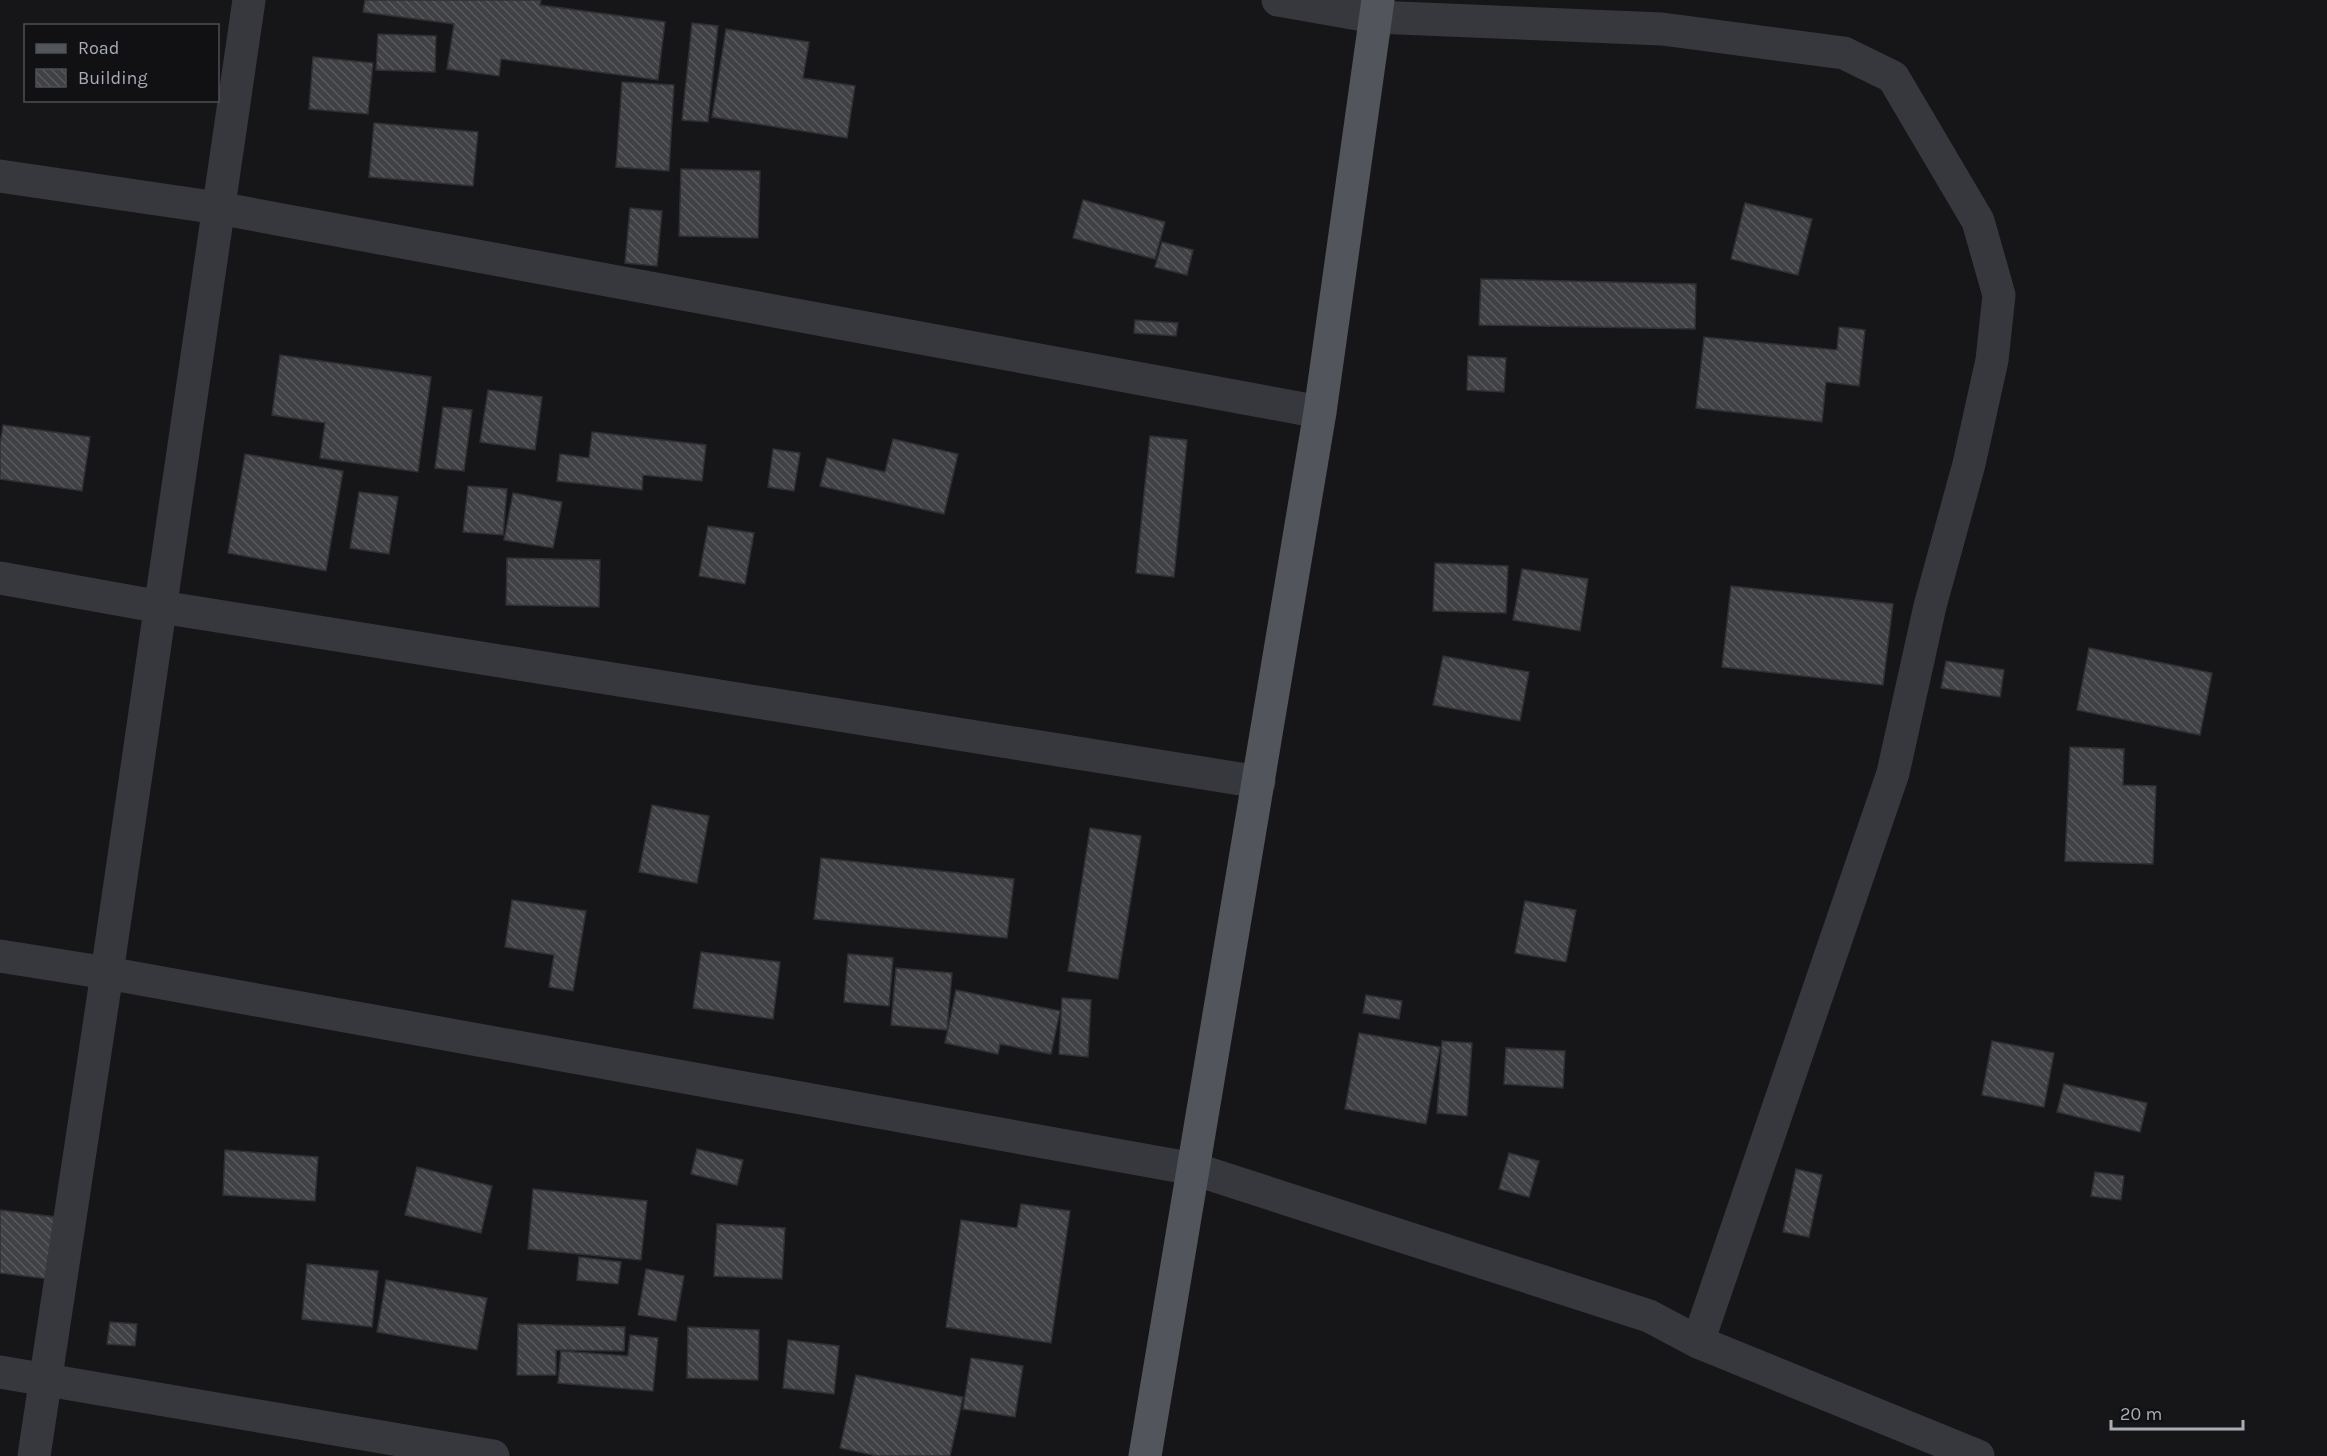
<svg xmlns="http://www.w3.org/2000/svg" width="2327" height="1456" font-family="Karla,sans-serif">
<style>
.building{fill:url(#building-back-hatch);stroke:#303034;stroke-width:1.5}
.lines{fill:none;stroke-linecap:round;stroke-linejoin:round}
.minor{stroke:#37383d;stroke-width:33}
.primary{stroke:#53555c;stroke-width:33}
</style>
<defs>
<pattern id="building-back-hatch" width="6" height="6" patternUnits="userSpaceOnUse" patternTransform="scale(1.5)"><rect width="6" height="6" fill="#404145"/><path d="M-1 5l2 2M0 0l6 6M5-1l2 2" fill="none" stroke="#595a5e"/></pattern>
</defs>
<rect width="100%" height="100%" fill="#161618"/>
<g class="building">
<path d="M365,0H541L540,5L665,22L658,80L501,59L499,76L447,69L454,24L363,12Z"/>
<path d="M692,23L718,26L708,122L682,120Z"/>
<path d="M726,29L809,42L803,78L855,86L847,138L712,117Z"/>
<path d="M378,34L436,36L435,72L376,70Z"/>
<path d="M313,57L373,63L368,114L309,109Z"/>
<path d="M622,82L674,85L669,171L616,167Z"/>
<path d="M374,123L478,132L473,186L369,177Z"/>
<path d="M681,169L760,171L758,238L679,236Z"/>
<path d="M1083,200L1165,222L1155,259L1073,238Z"/>
<path d="M1745,203L1812,219L1798,275L1731,259Z"/>
<path d="M630,208L662,211L657,266L625,263Z"/>
<path d="M1162,242L1193,250L1187,275L1155,267Z"/>
<path d="M1481,279L1696,284L1695,329L1479,325Z"/>
<path d="M1135,320L1178,323L1176,336L1134,333Z"/>
<path d="M1839,327L1865,330L1859,386L1826,382L1822,422L1696,408L1704,337L1837,350Z"/>
<path d="M280,355L431,377L418,472L320,458L325,423L272,415Z"/>
<path d="M1468,356L1506,358L1504,392L1467,390Z"/>
<path d="M488,390L542,397L535,450L480,442Z"/>
<path d="M443,407L472,410L464,471L435,468Z"/>
<path d="M3,425L90,437L82,491L0,479V444Z"/>
<path d="M592,432L706,445L702,481L643,475L642,490L557,481L560,454L589,458Z"/>
<path d="M1150,436L1187,440L1174,577L1136,573Z"/>
<path d="M893,439L958,454L944,514L820,486L827,458L885,472Z"/>
<path d="M773,449L800,453L794,491L768,487Z"/>
<path d="M245,454L343,471L326,571L228,553Z"/>
<path d="M468,486L507,489L503,535L463,532Z"/>
<path d="M359,492L398,497L389,554L350,548Z"/>
<path d="M513,493L562,502L553,548L504,540Z"/>
<path d="M708,526L754,533L745,584L699,576Z"/>
<path d="M507,558L600,560L599,607L506,605Z"/>
<path d="M1435,563L1508,566L1506,613L1433,611Z"/>
<path d="M1522,569L1588,579L1580,631L1513,620Z"/>
<path d="M1731,586L1893,604L1883,685L1722,667Z"/>
<path d="M2089,648L2212,673L2200,735L2077,710Z"/>
<path d="M1443,656L1529,672L1520,721L1433,705Z"/>
<path d="M1946,661L2004,670L2000,697L1941,688Z"/>
<path d="M2070,747L2124,749L2123,785L2156,786L2153,864L2065,861Z"/>
<path d="M652,805L709,816L697,883L639,872Z"/>
<path d="M1090,828L1141,836L1118,979L1068,971Z"/>
<path d="M821,858L1014,879L1007,938L814,919Z"/>
<path d="M512,900L586,911L573,991L549,987L554,955L505,947Z"/>
<path d="M1525,901L1576,910L1566,962L1515,953Z"/>
<path d="M701,952L780,962L773,1019L693,1008Z"/>
<path d="M848,954L893,958L889,1006L844,1002Z"/>
<path d="M896,968L952,973L947,1030L891,1025Z"/>
<path d="M956,990L1060,1011L1051,1054L1000,1044L998,1054L945,1043Z"/>
<path d="M1366,995L1402,1001L1399,1019L1363,1013Z"/>
<path d="M1062,998L1091,1000L1088,1057L1059,1054Z"/>
<path d="M1359,1033L1440,1047L1426,1124L1345,1109Z"/>
<path d="M1442,1041L1472,1043L1467,1116L1437,1113Z"/>
<path d="M1992,1041L2054,1053L2044,1107L1982,1095Z"/>
<path d="M1506,1048L1565,1051L1563,1088L1504,1084Z"/>
<path d="M2064,1084L2147,1103L2140,1132L2057,1112Z"/>
<path d="M697,1149L743,1160L737,1185L691,1174Z"/>
<path d="M225,1150L318,1157L315,1201L223,1195Z"/>
<path d="M1509,1153L1539,1161L1529,1197L1499,1189Z"/>
<path d="M417,1167L492,1186L481,1233L405,1215Z"/>
<path d="M1796,1169L1822,1175L1809,1237L1783,1232Z"/>
<path d="M2095,1172L2124,1176L2121,1200L2091,1196Z"/>
<path d="M533,1189L647,1201L641,1260L528,1249Z"/>
<path d="M1021,1204L1070,1211L1051,1343L946,1327L961,1220L1017,1228Z"/>
<path d="M0,1210L56,1217L48,1279L0,1273Z"/>
<path d="M717,1224L785,1228L782,1279L714,1276Z"/>
<path d="M579,1257L621,1262L618,1284L577,1280Z"/>
<path d="M307,1264L378,1271L372,1327L302,1319Z"/>
<path d="M646,1269L684,1276L676,1321L638,1315Z"/>
<path d="M386,1280L487,1298L477,1350L377,1332Z"/>
<path d="M110,1322L137,1324L135,1346L107,1344Z"/>
<path d="M518,1324L625,1327L624,1351L556,1350V1375H517Z"/>
<path d="M688,1327L759,1330L758,1380L687,1378Z"/>
<path d="M630,1335L658,1338L653,1391L558,1383L561,1351L628,1356Z"/>
<path d="M788,1340L839,1346L834,1394L783,1388Z"/>
<path d="M971,1358L1023,1366L1015,1417L963,1409Z"/>
<path d="M856,1375L963,1397L950,1456H877L840,1448Z"/>
</g>
<g class="lines">
<g class="minor">
<path d="M1278,0L1375,17L1662,29L1844,53L1893,77L1978,221L1999,295L1992,360L1969,464L1930,606L1893,773L1698,1342"/>
<path d="M0,176L218,208L1320,412"/>
<path d="M0,578L161,607L1259,782"/>
<path d="M0,956L107,973L1194,1169L1649,1316L1698,1342L1978,1456"/>
<path d="M0,1372L493,1456"/>
<path d="M34,1456L107,973L249,0"/>
</g>
<path class="primary" d="M1145,1456L1320,412L1378,0"/>
</g>
<rect x="24" y="24" width="195" height="78" fill="#111113" stroke="#4d4f55" stroke-width="1.5"/>
<rect x="36" y="44" width="30" height="9" fill="#53555c" stroke="#4d4f55" stroke-width="1.5"/>
<text x="78" y="54" font-size="18" fill="#a8adb8">Road</text>
<rect x="36" y="69" width="30" height="18" fill="url(#building-back-hatch)" stroke="#4d4f55" stroke-width="1.5"/>
<text x="78" y="84" font-size="18" fill="#a8adb8">Building</text>
<path d="M2111 1420v9h132v-9" fill="none" stroke="#a8adb8" stroke-width="3"/>
<text x="2120" y="1420" font-size="18" fill="#a8adb8" stroke="#111113" stroke-width="4.5" paint-order="stroke">20 m</text>
</svg>
